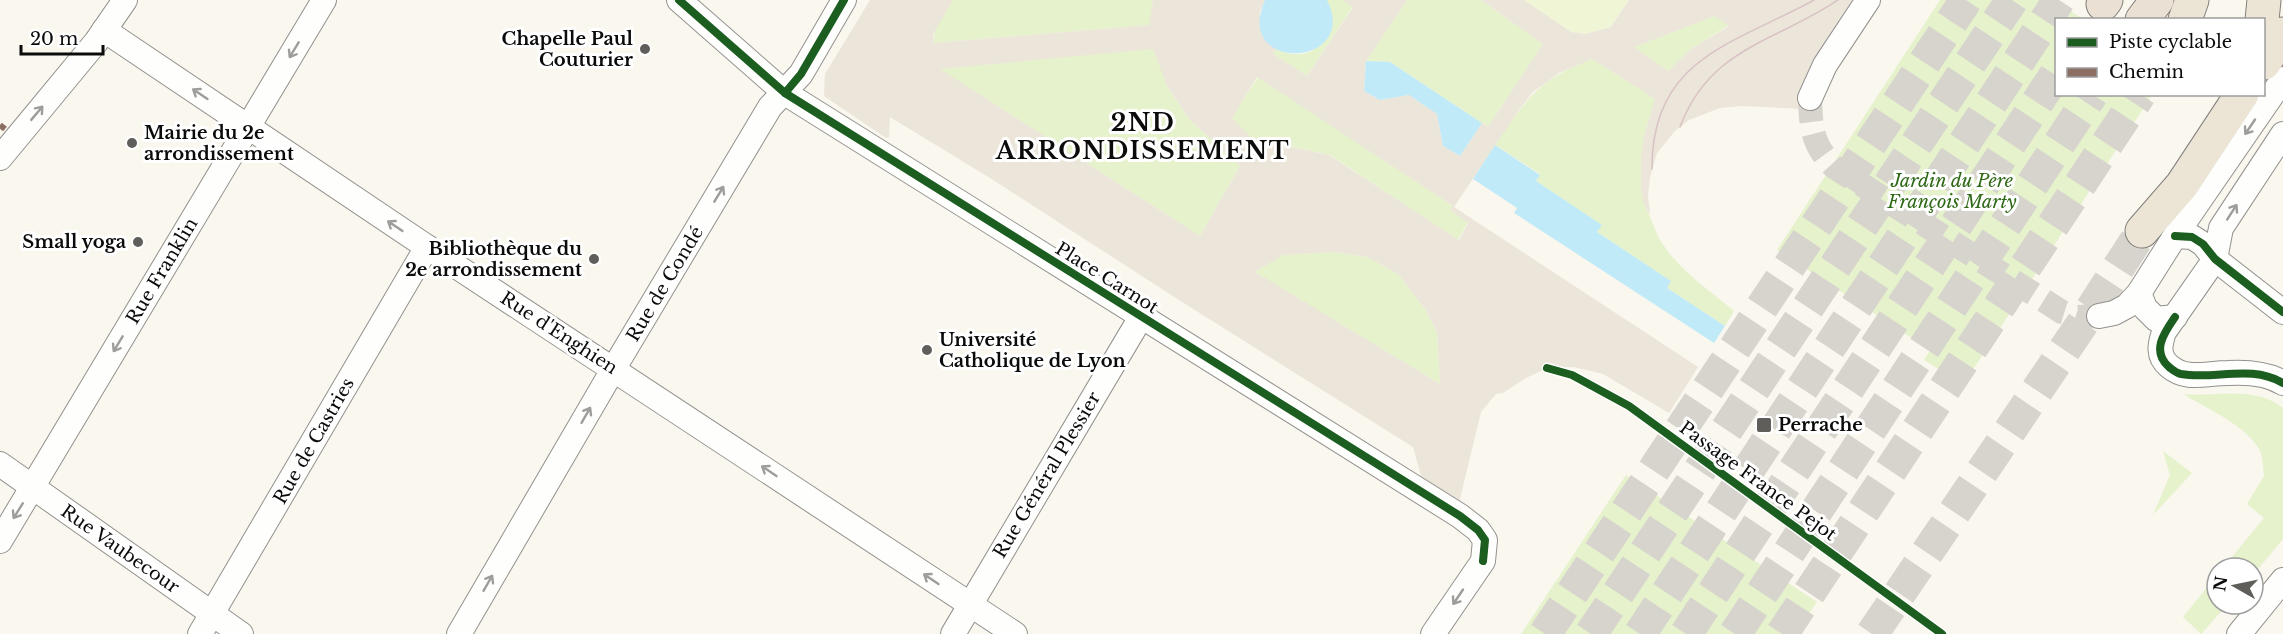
<svg xmlns="http://www.w3.org/2000/svg" width="2283" height="634" font-family="'Libre Baskerville',serif">
<style>
.green{fill:#e6f2cc}
.pitch{fill:#f0f5d6}
.plaza{fill:#ebe5da;fill-rule:evenodd}
.water{fill:#c1eaf9}
.lines{fill:none;stroke-linecap:round;stroke-linejoin:round}
.minor-tunnel{stroke:#d6d4cd;stroke-width:24;stroke-dasharray:24 12;stroke-linecap:butt}
.primary-tunnel{stroke:#d6d4cd;stroke-width:33;stroke-dasharray:33 16;stroke-linecap:butt}
.trunk-tunnel{stroke:#d6d4cd;stroke-width:33;stroke-dasharray:33 16;stroke-linecap:butt}
.minor-casing{stroke:#93918e;stroke-width:26}
.primary-casing{stroke:#807f7b;stroke-width:35}
.trunk-casing{stroke:#807f7b;stroke-width:35}
.minor{stroke:#fefefd;stroke-width:24}
.primary{stroke:#ece5d6;stroke-width:33}
.trunk{stroke:#ebe0d4;stroke-width:33}
.tram{stroke:#d8c2c4;stroke-width:1.5}
.quiet{stroke:#8d6e63;stroke-width:6;stroke-dasharray:12 6;stroke-linecap:butt}
.cycleway-casing{stroke:#fff;stroke-width:11}
.cycleway{stroke:#1b5e20;stroke-width:8}
.oneway{stroke:#9d9d9c}
.poi-dot{fill:#5f5e5b;stroke:#fff;stroke-width:2}
.labels{text-anchor:middle;dominant-baseline:central;stroke-width:6;stroke-linejoin:round;paint-order:stroke}
.poi-label{font-size:18px;font-weight:bold;fill:#0b0b0b;stroke:#fff;text-anchor:end}
.park-label{font-size:18px;font-style:italic;fill:#2e6916;stroke:#fff}
.street-label{font-size:18px;fill:#0b0b0b;stroke:#fff}
.district-label{font-size:24px;font-weight:bold;letter-spacing:1.5px;fill:#0b0b0b;stroke:#fff}
</style>
<rect width="100%" height="100%" fill="#faf7ef"/>
<g class="green">
<path d="M953,0H1153L1150,25L934,43C932,28 945,13 953,0Z"/>
<path d="M1327,0H1343L1353,6L1307,76L1273,54L1276,49C1312,67 1340,36 1327,0Z"/>
<path d="M1407,0H1481L1543,44L1488,127L1390,62L1366,61Z"/>
<path d="M1940,0H2053L2083,19L2056,20V94L2152,95L1963,385L1924,360L1930,350L1777,250Z"/>
<path d="M1715,16L1729,25L1691,49L1668,71L1633,47Z"/>
<path d="M1154,48L1167,86L1189,119L1240,166L1200,236L939,69Z"/>
<path d="M1592,59L1656,99L1644,136V205C1652,217 1654,231 1662,243C1680,271 1709,290 1734,311L1725,326L1667,288L1670,281L1597,232L1601,225L1536,181L1540,174L1495,145C1525,100 1540,78 1592,59Z"/>
<path d="M1258,77L1453,206L1451,210L1468,222L1458,240L1330,155L1253,139L1231,118Z"/>
<path d="M1334,252L1367,257L1398,274L1425,309L1437,332L1440,384L1254,272L1283,255Z"/>
<path d="M2183,394C2216,397 2255,385 2283,408V539L2253,575V568H2223L2264,518L2247,504L2264,476C2263,469 2263,460 2261,453C2250,427 2206,408 2183,394Z"/>
<path d="M2163,451L2192,473L2153,515L2170,475Z"/>
<path d="M1626,475L1817,602L1795,634H1521Z"/>
<path d="M2217,575V604H2228L2201,634L2183,617Z"/>
</g>
<path class="pitch" d="M1524,0H1629L1611,27L1585,34L1571,32Z"/>
<path class="plaza" d="M870,0H953L936,29L933,36L934,43L1149,25L1153,0H1265L1260,12V26L1267,41L1276,49L1273,54L1307,76L1353,7L1343,0H1407L1366,61L1364,91L1380,100L1409,95L1437,114L1443,146L1460,156L1482,123L1488,127L1543,44L1481,0H1524L1571,32L1585,34L1611,27L1629,0H1873L1826,89L1814,106L1804,109L1741,106L1720,108L1689,120L1675,131L1657,153L1650,177L1648,196L1650,214L1644,205L1641,190V157L1644,136L1655,99L1592,59L1559,73L1533,92L1518,111L1454,207L1698,367L1669,413L1603,374L1574,367L1547,368L1524,379L1503,393L1496,394L1481,412L1459,503L1421,476L1413,447L1179,300L990,178L890,117L889,137L886,138L824,96L825,74ZM1715,16L1729,26L1691,49L1668,71L1634,47ZM1153,49L1167,86L1189,119L1240,166L1200,236L940,69ZM1257,77L1453,206L1450,210L1468,223L1459,240L1329,155L1253,139L1232,118ZM1334,252L1367,257L1398,274L1425,309L1437,332L1440,384L1255,272L1283,255Z"/>
<g class="water">
<path d="M1265,0H1327C1361,68 1232,74 1265,0Z"/>
<path d="M1366,61L1390,62L1482,123L1460,156L1443,146L1437,114L1409,95L1380,100L1364,91Z"/>
<path d="M1495,145L1540,175L1536,181L1602,225L1597,232L1671,281L1667,288L1725,326L1714,343L1514,213L1517,208L1473,179Z"/>
</g>
<g class="lines">
<path class="minor-tunnel" d="M1810,98C1811,129 1812,144 1834,167L2062,312L2078,317L2099,316"/>
<g class="primary-tunnel">
<path d="M1545,634L1966,0"/>
<path d="M1640,634L2059,0"/>
<path d="M1782,634L2140,94"/>
<path d="M1872,634L2082,324L2142,231"/>
</g>
<g class="trunk-tunnel">
<path d="M1591,634L2012,0"/>
<path d="M1686,634L2056,74"/>
<path d="M1735,634L2092,94"/>
</g>
<g class="minor-casing">
<g id="minor">
<path d="M679,0L785,93L1460,516L1478,530L1485,540L1483,561L1433,634"/>
<path d="M104,30L427,247L1015,634"/>
<path d="M1810,98L1825,65L1868,0"/>
<path d="M2283,134L2221,228L2215,259L2164,332C2160,344 2157,356 2169,366C2186,381 2206,373 2228,373C2246,372 2267,373 2283,383"/>
<path d="M0,158L96,42L125,0"/>
<path d="M2175,236L2192,237L2203,244L2215,259L2283,312"/>
<path d="M2139,293L2145,308L2156,319L2175,317"/>
<path d="M2099,316L2114,313L2127,306L2139,293L2175,236L2283,79"/>
<path d="M0,464L241,634"/>
<path d="M0,541L324,0"/>
<path d="M200,634L427,247"/>
<path d="M459,634L614,368L770,107L801,74L844,0"/>
<path d="M953,634L1141,317"/>
<path d="M2239,634L2283,580"/>
</g>
</g>
<g class="primary-casing">
<g id="primary">
<path d="M2185,20L2192,0"/>
<path d="M2262,20L2264,0"/>
<path d="M2264,63L2283,34"/>
<path d="M2142,231L2182,185L2242,94"/>
</g>
</g>
<g class="trunk-casing">
<g id="trunk">
<path d="M2103,4L2106,0"/>
<path d="M2142,20L2157,0"/>
</g>
</g>
<use href="#minor" class="minor"/>
<use href="#primary" class="primary"/>
<use href="#trunk" class="trunk"/>
<g class="tram">
<path d="M1680,127C1710,47 1776,42 1838,0"/>
<path d="M1652,169C1651,58 1734,44 1814,0"/>
</g>
<path class="quiet" d="M0,125L5,129"/>
<g class="cycleway-casing">
<g id="cycleway">
<path d="M679,0L785,93L1460,516L1478,530L1485,540L1483,561"/>
<path d="M785,93L801,74L844,0"/>
<path d="M2175,236L2192,237L2203,244L2215,259L2283,312"/>
<path d="M2175,317C2164,333 2151,351 2169,367C2173,370 2176,373 2181,374C2215,380 2251,364 2283,383"/>
<path d="M1547,368L1572,375L1629,406L1942,634"/>
</g>
</g>
<use href="#cycleway" class="cycleway"/>
</g>
<defs><path id="oneway-shaft" d="M-6 0H5M1.5-3L5.5 0L1.5 3" fill="none" stroke-width="1.6" stroke-linecap="round" stroke-linejoin="round" transform="scale(1.5)"/></defs>
<g class="oneway">
<use href="#oneway-shaft" transform="translate(294 50) rotate(121)"/>
<use href="#oneway-shaft" transform="translate(200 94) rotate(-146)"/>
<use href="#oneway-shaft" transform="translate(37 113) rotate(-50)"/>
<use href="#oneway-shaft" transform="translate(2250 127) rotate(124)"/>
<use href="#oneway-shaft" transform="translate(719 194) rotate(-59)"/>
<use href="#oneway-shaft" transform="translate(2232 212) rotate(-57)"/>
<use href="#oneway-shaft" transform="translate(395 226) rotate(-146)"/>
<use href="#oneway-shaft" transform="translate(118 344) rotate(121)"/>
<use href="#oneway-shaft" transform="translate(586 415) rotate(-60)"/>
<use href="#oneway-shaft" transform="translate(769 471) rotate(-146)"/>
<use href="#oneway-shaft" transform="translate(18 511) rotate(122)"/>
<use href="#oneway-shaft" transform="translate(931 579) rotate(-146)"/>
<use href="#oneway-shaft" transform="translate(488 583) rotate(-60)"/>
<use href="#oneway-shaft" transform="translate(1458 597) rotate(124)"/>
</g>
<g class="poi-dot">
<circle cx="645" cy="49" r="6"/>
<circle cx="132" cy="143" r="6"/>
<circle cx="138" cy="242" r="6"/>
<circle cx="594" cy="259" r="6"/>
<circle cx="927" cy="350" r="6"/>
<rect x="1756" y="417" width="16" height="16" rx="3"/>
</g>
<g class="labels">
<g class="poi-label">
<text x="633" y="39">Chapelle Paul<tspan x="633" dy="21">Couturier</tspan></text>
<text x="144" y="133" text-anchor="start">Mairie du 2e<tspan x="144" dy="21">arrondissement</tspan></text>
<text x="126" y="242">Small yoga</text>
<text x="582" y="249">Bibliothèque du<tspan x="582" dy="21">2e arrondissement</tspan></text>
<text x="939" y="340" text-anchor="start">Université<tspan x="939" dy="21">Catholique de Lyon</tspan></text>
<text x="1778" y="425" text-anchor="start">Perrache</text>
</g>
<g class="park-label">
<text x="1952" y="181">Jardin du Père<tspan x="1952" dy="21">François Marty</tspan></text>
</g>
<g class="street-label">
<text transform="translate(162 271) rotate(-59)">Rue Franklin</text>
<text transform="translate(1107 278) rotate(32)">Place Carnot</text>
<text transform="translate(665 284) rotate(-59)">Rue de Condé</text>
<text transform="translate(559 333) rotate(33)">Rue d'Enghien</text>
<text transform="translate(314 441) rotate(-60)">Rue de Castries</text>
<text transform="translate(1047 475) rotate(-59)">Rue Général Plessier</text>
<text transform="translate(1758 481) rotate(36)">Passage France Pejot</text>
<text transform="translate(120 549) rotate(35)">Rue Vaubecour</text>
</g>
<g class="district-label">
<text x="1143" y="122">2ND<tspan x="1143" dy="28">ARRONDISSEMENT</tspan></text>
</g>
</g>
<rect x="2055" y="18" width="210" height="78" fill="#ffffff" stroke="#9d9d9d" stroke-width="1.5"/>
<rect x="2067" y="38" width="30" height="9" fill="#1b5e20" stroke="#9d9d9d" stroke-width="1.5"/>
<text x="2109" y="48" font-size="18" fill="#0b0b0b">Piste cyclable</text>
<rect x="2067" y="68" width="30" height="9" fill="#8d6e63" stroke="#9d9d9d" stroke-width="1.5"/>
<text x="2109" y="78" font-size="18" fill="#0b0b0b">Chemin</text>
<g transform="translate(2235 586) rotate(279)"><circle r="28" fill="#ffffff" stroke="#9d9d9d" stroke-width="1.5"/>
<path d="M0-4.5L10 22L0 15L-10 22Z" fill="#5f5e5b"/>
<text y="-9" font-size="16" font-weight="bold" text-anchor="middle" fill="#0b0b0b">N</text>
</g>
<path d="M21 45v9h82v-9" fill="none" stroke="#0b0b0b" stroke-width="3"/>
<text x="30" y="45" font-size="18" fill="#0b0b0b" stroke="#ffffff" stroke-width="4.5" paint-order="stroke">20 m</text>
</svg>
